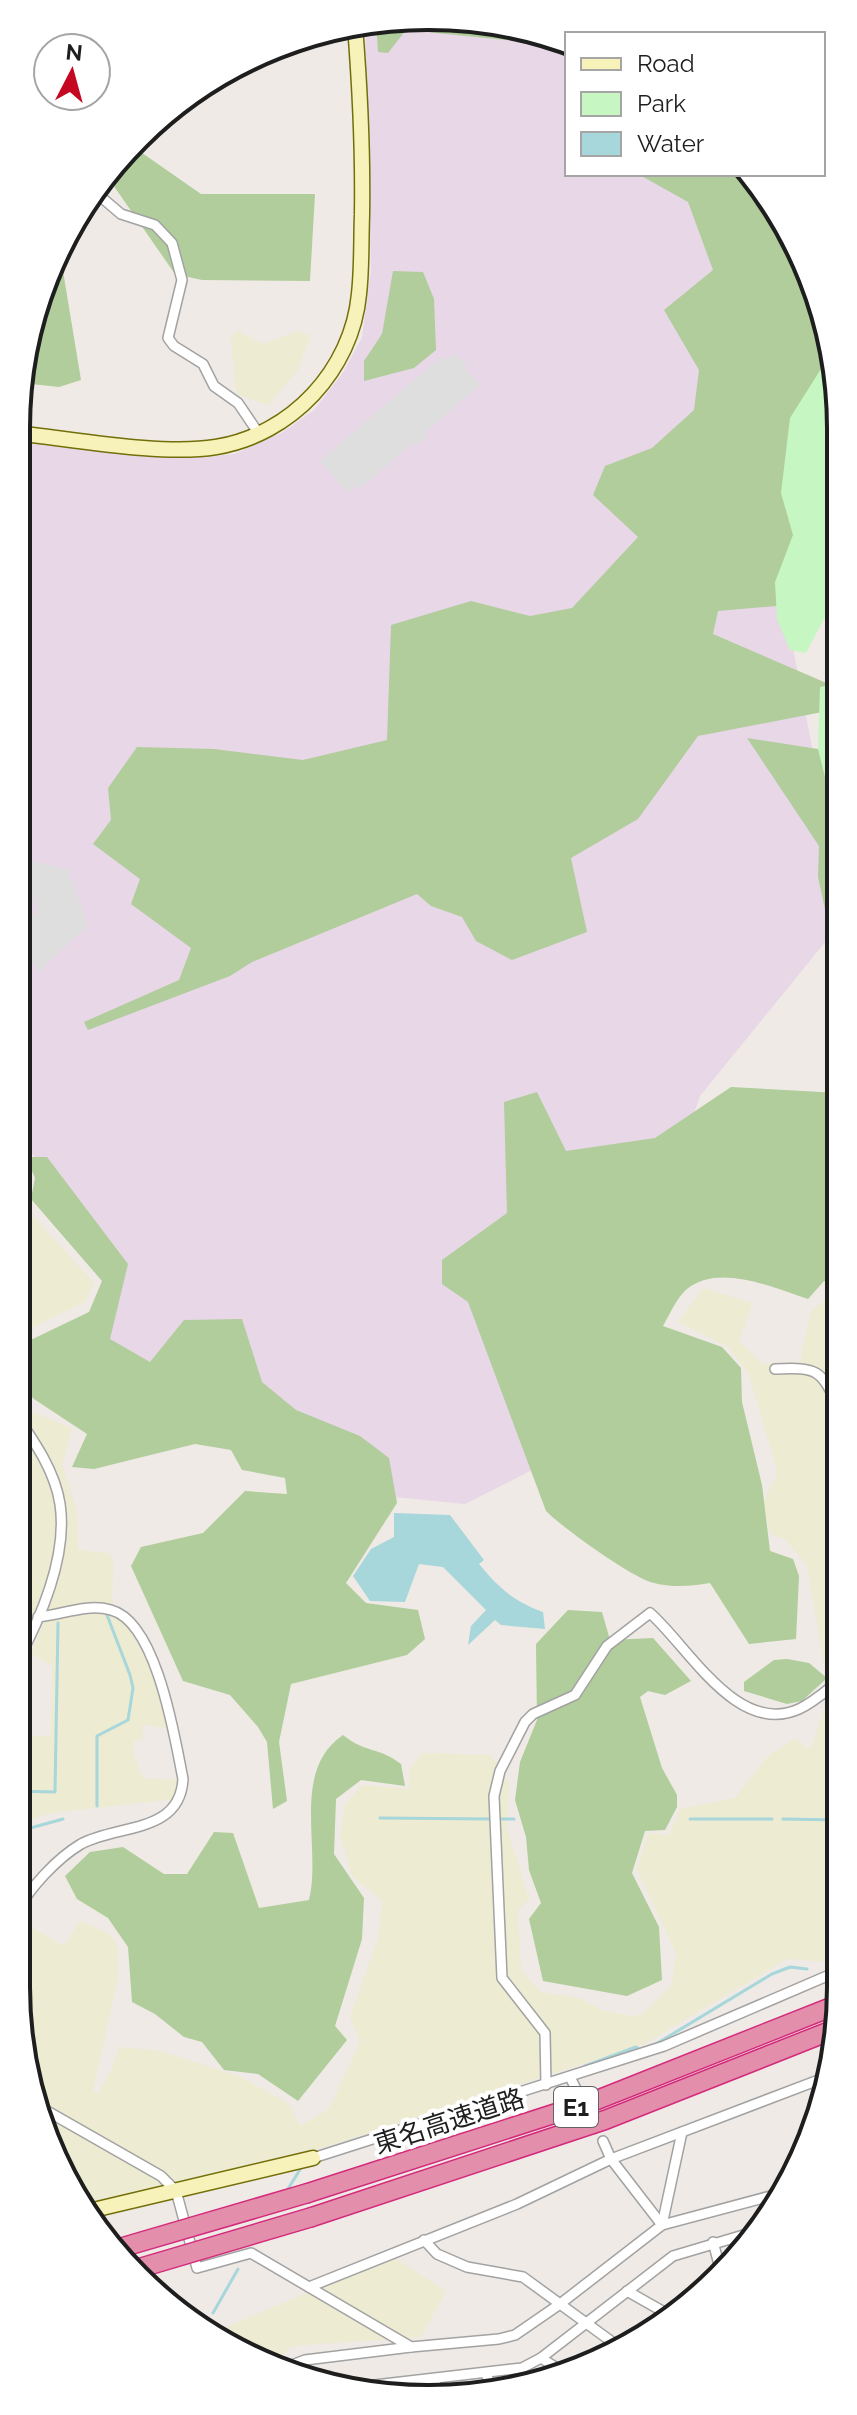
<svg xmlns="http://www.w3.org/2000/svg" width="857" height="2415" font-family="Raleway,'Noto Sans JP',sans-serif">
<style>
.industrial{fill:#e8d7e7}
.farmland{fill:#edebd1}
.forest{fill:#b0cd9b}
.park{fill:#c6f7c3}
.parking{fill:#dedede}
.water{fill:#a7d6db}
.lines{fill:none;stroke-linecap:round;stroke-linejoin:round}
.stream{stroke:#a7d6db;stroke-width:3}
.street-tunnel{stroke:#c5c1bd;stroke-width:9;stroke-dasharray:9 4.5;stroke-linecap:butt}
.street-casing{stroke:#a2a2a2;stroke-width:12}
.secondary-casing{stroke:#726f09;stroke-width:17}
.highway-casing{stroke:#d42a7c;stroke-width:21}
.street{stroke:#fff;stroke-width:9}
.secondary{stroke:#f7f2ba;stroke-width:14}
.highway{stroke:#e38fab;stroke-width:18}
.highway-bridge-casing{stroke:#d42a7c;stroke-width:21;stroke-linecap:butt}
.highway-bridge{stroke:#e38fab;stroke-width:18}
.labels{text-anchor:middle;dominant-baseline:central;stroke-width:8;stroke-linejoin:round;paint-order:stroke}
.shield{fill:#fff;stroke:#626262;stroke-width:2}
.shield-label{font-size:24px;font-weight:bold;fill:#1e1e1e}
.street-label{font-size:26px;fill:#1e1e1e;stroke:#fff}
.rim{fill:none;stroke:#1e1e1e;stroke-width:4}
</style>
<rect width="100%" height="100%" fill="#efeae5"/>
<path class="industrial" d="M374,20L535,30L567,43V174H750L722,278L839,888V925L700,1096L574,1449L465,1504L364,1494L101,1345L120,1275L30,1151L16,1146V441L192,458L235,454L283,432L314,410L342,374L362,338L371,270L365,23Z"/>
<g class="farmland">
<path d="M238,331L263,344L298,331L310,336L298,370L268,405L239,395L235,388L231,337Z"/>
<path d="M16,1209L31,1214L94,1283L85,1302L16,1335Z"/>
<path d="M703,1288L752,1303L739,1341L763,1364L800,1362L811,1311L828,1298L839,1296L841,1884L827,1939V1962L787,1959L644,2044L291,2158L136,2195L84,2203L47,2144L16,1986V1919L64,1946L80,1921L110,1934L117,1945L119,1974L93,2091L98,2093L111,2071L119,2047L161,2051L241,2077L289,2104L300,2126L329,2109L360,2042L350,2017L379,1935L382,1900L352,1876L340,1834L345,1805L362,1785L409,1789L410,1768L423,1753L491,1755L509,1783L507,1829L529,1899L518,1910L521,1970L541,1992L579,1998L605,2011L632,2016L643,2014L672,1985L676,1953L637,1869L649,1833L669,1835L680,1809L735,1798L768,1756L796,1738L806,1749L812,1746L829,1694L807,1565L785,1539L770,1534L763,1503L776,1477V1467L748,1372L728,1347L678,1322Z"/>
<path d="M24,1409L72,1428L62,1465L76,1507L78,1550L109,1553L113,1560L112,1615L123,1620L160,1680L170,1728L144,1725L142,1740H134L133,1753L143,1778L179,1780L175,1799L51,1813L16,1825V1736H51L52,1666L31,1653L44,1622L16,1621V1410Z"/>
<path d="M393,2257L446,2291L421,2337L292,2346L273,2364L246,2356L214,2332Z"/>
</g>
<g class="forest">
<path d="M376,20L535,30L567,43V53L536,43L406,30L388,53L378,52Z"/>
<path d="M135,148L201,194H315L310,281L202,280L175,274L111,182V169Z"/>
<path d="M638,174H750L799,246L837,374L838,610L799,604L718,611L713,634L838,688V709L698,736L638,819L571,858L587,932L512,960L476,941L462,917L431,906L417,894L252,962L230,976L88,1030L84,1022L179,980L191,948L131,904L140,879L93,844L111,820L108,788L137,747L214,749L303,760L387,740L391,625L471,601L530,616L572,608L638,537L593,495L605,466L652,448L694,410L699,370L664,310L713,270L688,202Z"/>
<path d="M61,259L81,380L59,387L22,383L30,322Z"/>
<path d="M393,271L423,272L434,299L436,350L414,368L364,381V361L382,334Z"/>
<path d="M747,738L818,749L838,773L839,930L829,928L818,877L819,846Z"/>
<path d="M731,1087L839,1093V1286L824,1281L808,1299C774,1288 719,1263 687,1289C677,1297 670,1314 663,1326L722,1347L741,1368L742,1402L762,1485L770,1551L793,1559L799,1576L796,1639L749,1644L710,1583C690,1586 674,1588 654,1583C632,1578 563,1528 546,1511L468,1302L442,1284V1260L507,1213L504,1102L537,1092L566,1151L655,1138Z"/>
<path d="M26,1157H47L128,1264L110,1339L150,1362L184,1320L242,1319L262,1382L296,1410L360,1436L389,1458L397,1503L346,1583L366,1603L418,1610L425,1639L407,1655L291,1684L279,1742L287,1801L273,1809L267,1742L258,1727L230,1695L183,1681L131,1566L141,1547L203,1533L245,1491L287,1494L285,1478L242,1470L231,1450L195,1444L94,1469L72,1467L87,1434L34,1399L16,1382V1347L89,1312L102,1281L31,1199L35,1178Z"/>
<path d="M568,1610L602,1612L610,1640L653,1638L691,1681L665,1695L648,1691L640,1697L662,1768L677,1795V1807L665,1830L645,1831L632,1873L659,1927L662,1980L627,1996L543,1981L529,1919L541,1903L529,1870L526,1837L515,1800L520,1762L537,1720L536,1644Z"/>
<path d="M787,1659L809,1663L827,1678L802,1701L787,1704L744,1691V1682L774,1660Z"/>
<path d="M343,1735C367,1754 377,1746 401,1764L405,1786L361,1780L336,1799L334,1854L364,1898L362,1939L335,2026L347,2040L298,2101L258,2074L224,2070L202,2042L184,2037L155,2014L132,2002L128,1947L108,1918L77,1899L65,1876L90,1852L123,1847L164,1874H187L214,1832L233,1833L259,1908L309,1900C322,1848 290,1771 343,1735Z"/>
</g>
<g class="park">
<path d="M831,353L837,374L838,608L825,617L806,653L790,650L777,619L775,582L793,535L781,493L790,418Z"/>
<path d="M838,683V787L826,781L818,749L820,687Z"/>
</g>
<g class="parking">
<path d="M454,354L467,363L464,366L480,385L424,433L427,437L416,446L413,443L364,485L357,488L354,486L347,492L320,461L442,356L446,360Z"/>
<path d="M34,861L68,870L88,925L37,973L24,940L30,913L38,914L24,873L31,871Z"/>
</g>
<path class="water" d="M394,1513L450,1515L484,1560L479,1564C499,1588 513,1601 543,1612L545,1629L501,1625L495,1620L468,1645L471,1626L486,1610L443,1567L419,1564L405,1602L370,1601L353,1576L371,1549L394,1537Z"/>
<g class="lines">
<g class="stream">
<path d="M16,1791L55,1792L58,1623"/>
<path d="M97,1806V1736L128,1720L133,1688L130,1675L107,1615"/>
<path d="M380,1818L492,1819"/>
<path d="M500,1819H514"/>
<path d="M690,1819H772"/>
<path d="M783,1819L841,1820"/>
<path d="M16,1832L63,1819"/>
<path d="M656,2044L772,1974L790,1967L807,1969"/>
<path d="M585,2066L636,2047L641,2050"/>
<path d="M286,2192L301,2168"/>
<path d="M213,2313L238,2269"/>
</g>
<path class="street-tunnel" d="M576,2089L603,2141"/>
<g class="street-casing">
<g id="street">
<path d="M94,191L121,214L155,225L172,243L182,280L168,338L174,346L203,364L214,386L238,403L259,434"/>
<path d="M775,1369C820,1367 820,1370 840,1409"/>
<path d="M16,1415C34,1441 55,1471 60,1504C68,1557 41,1618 16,1664"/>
<path d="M16,1912C31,1887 56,1859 81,1844C118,1824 180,1834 183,1779C175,1739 157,1622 111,1610C86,1603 63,1615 38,1617"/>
<path d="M836,1976L832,1938L841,1893"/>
<path d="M570,2077L576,2089"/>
<path d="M546,2085L545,2033L502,1978L494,1796L500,1771L525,1722L533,1714L575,1695L607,1646L650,1613C688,1646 737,1737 799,1709C814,1702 827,1690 840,1680"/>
<path d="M40,2107L161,2176L176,2191L197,2268L251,2253L411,2347L499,2339L515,2335L560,2304L662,2225L782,2193"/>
<path d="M603,2141L611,2159L662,2225"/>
<path d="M313,2158L664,2046L841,1970"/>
<path d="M662,2225L682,2132"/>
<path d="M424,2240L437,2254L467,2267L523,2277L619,2347"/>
<path d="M713,2242L720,2268"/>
<path d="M309,2287L517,2204L611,2159L829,2076"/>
<path d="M627,2291L671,2316"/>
<path d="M541,2358L563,2372"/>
<path d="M284,2368L305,2360L411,2347"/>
<path d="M486,2374L492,2388"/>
<path d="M435,2379L436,2392"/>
<path d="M349,2388L522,2368L541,2358L673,2256L757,2231"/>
</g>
</g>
<g class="secondary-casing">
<g id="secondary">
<path d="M16,433C73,439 162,456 216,447C291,435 352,370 359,294C362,268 361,241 362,215C363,152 360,89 355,26"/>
<path d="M839,1985L841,1988"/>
<path d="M89,2211L313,2158"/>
</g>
</g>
<g class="highway-casing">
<g id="highway">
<path d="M308,2193L597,2100L839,2004"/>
<path d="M312,2217L605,2120L835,2029"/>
</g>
</g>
<use href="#street" class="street"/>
<use href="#secondary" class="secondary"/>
<use href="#highway" class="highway"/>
<g class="highway-bridge-casing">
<g id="highway-bridge">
<path d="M113,2250L308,2193"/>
<path d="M133,2270L312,2217"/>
</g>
</g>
<use href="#highway-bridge" class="highway-bridge"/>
</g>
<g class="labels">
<rect class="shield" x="554" y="2087" width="44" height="40" rx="6"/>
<g class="shield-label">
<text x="576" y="2107">E1</text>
</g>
<g class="street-label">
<text transform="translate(449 2121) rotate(-18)">東名高速道路</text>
</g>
</g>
<path d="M0 0H857V2415H0ZM428 30H429A398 398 0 0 1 827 428V1987A398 398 0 0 1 429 2385H428A398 398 0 0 1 30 1987V428A398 398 0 0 1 428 30Z" fill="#fff" fill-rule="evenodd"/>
<path class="rim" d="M428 30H429A398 398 0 0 1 827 428V1987A398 398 0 0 1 429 2385H428A398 398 0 0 1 30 1987V428A398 398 0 0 1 428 30Z"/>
<rect x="565" y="32" width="260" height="144" fill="#ffffff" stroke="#a5a5a5" stroke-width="2"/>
<rect x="581" y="58" width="40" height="12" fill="#f7f2ba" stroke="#a5a5a5" stroke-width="2"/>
<text x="637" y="72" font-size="24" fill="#1e1e1e">Road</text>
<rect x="581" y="92" width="40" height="24" fill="#c6f7c3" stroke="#a5a5a5" stroke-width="2"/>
<text x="637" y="112" font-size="24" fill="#1e1e1e">Park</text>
<rect x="581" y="132" width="40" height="24" fill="#a7d6db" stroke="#a5a5a5" stroke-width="2"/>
<text x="637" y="152" font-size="24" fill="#1e1e1e">Water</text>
<g transform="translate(72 72) rotate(6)"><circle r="38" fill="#ffffff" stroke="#a5a5a5" stroke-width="2"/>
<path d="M0-6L14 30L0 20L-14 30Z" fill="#c50722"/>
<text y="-12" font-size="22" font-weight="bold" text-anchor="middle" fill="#1e1e1e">N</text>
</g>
</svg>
